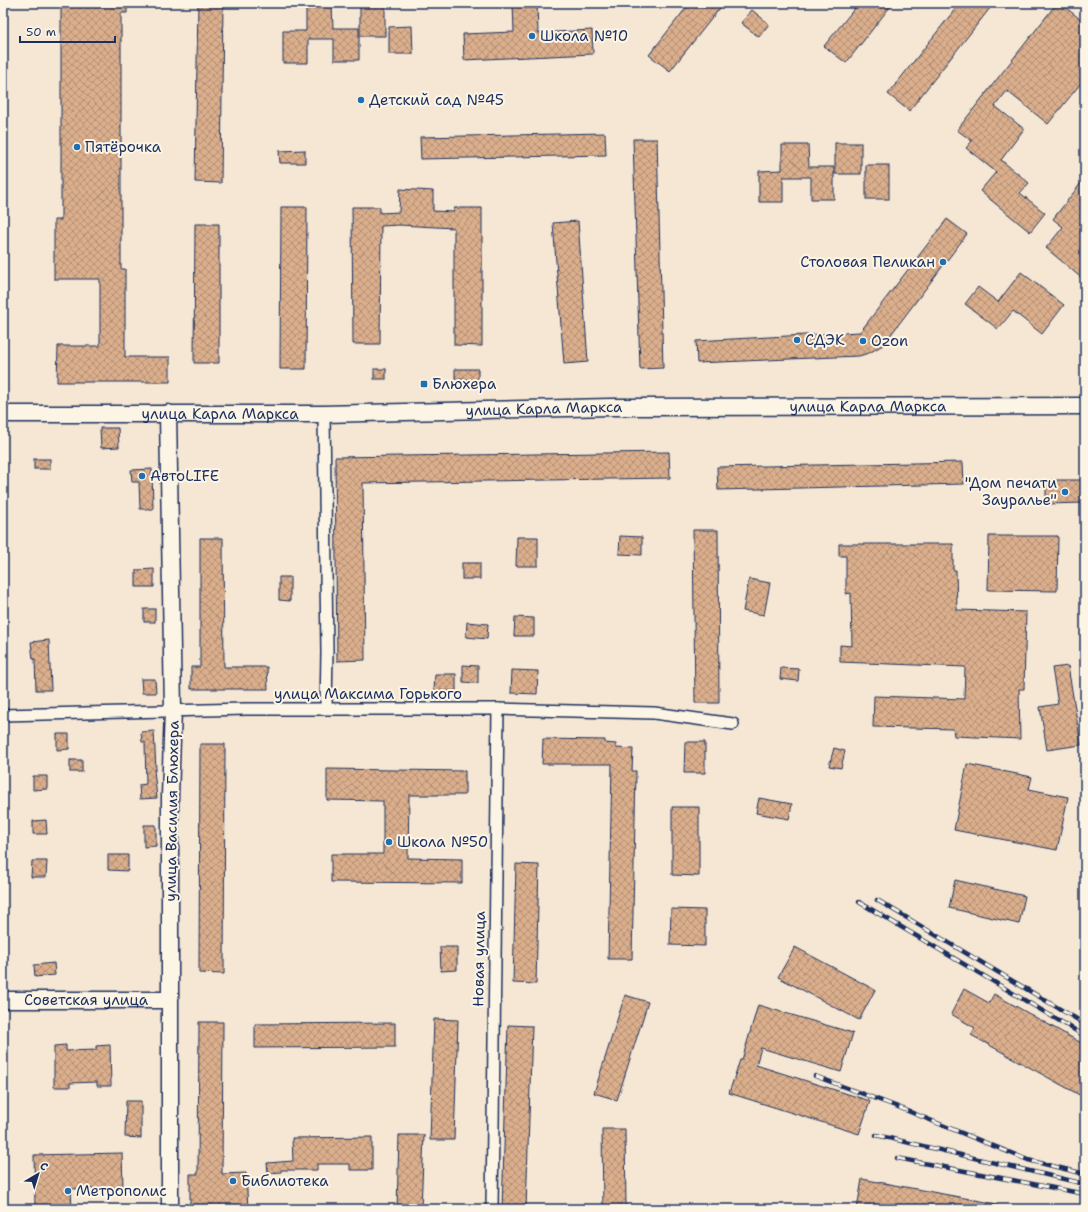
<svg xmlns="http://www.w3.org/2000/svg" width="1088" height="1212" font-family="'Shantell Sans',sans-serif">
<style>
.building{fill:url(#building-cross-hatch);stroke:#1b2f5e}
.lines{fill:none;stroke-linecap:round;stroke-linejoin:round}
.street-casing{stroke:#1b2f5e;stroke-width:14}
.secondary-casing{stroke:#1b2f5e;stroke-width:19}
.street{stroke:#fcf5e5;stroke-width:11}
.secondary{stroke:#fcf5e5;stroke-width:16}
.rail-casing{stroke:#1b2f5e;stroke-width:4.5}
.rail{stroke:#fcf5e5;stroke-width:3;stroke-dasharray:9;stroke-linecap:butt}
.poi-dot{fill:#1f6fb2;stroke:#fcf5e5;stroke-width:1.5}
.labels{text-anchor:middle;dominant-baseline:central;stroke-width:4;stroke-linejoin:round;paint-order:stroke}
.poi-label{font-size:15px;fill:#1b2f5e;stroke:#fcf5e5;text-anchor:start}
.street-label{font-size:15px;fill:#1b2f5e;stroke:#fcf5e5}
</style>
<defs>
<pattern id="building-cross-hatch" width="8" height="8" patternUnits="userSpaceOnUse"><rect width="8" height="8" fill="#dbaf8c"/><path d="M0 0l8 8M0 8l8-8" fill="none" stroke="#b18f76"/></pattern>
</defs>
<rect width="100%" height="100%" fill="#f5e7d3"/>
<filter id="ink" filterUnits="userSpaceOnUse"><feTurbulence type="fractalNoise" baseFrequency=".025" numOctaves="2"/><feDisplacementMap in="SourceGraphic" scale="8" xChannelSelector="R" yChannelSelector="G"/><feConvolveMatrix kernelMatrix="1 2 1 2 8 2 1 2 1" color-interpolation-filters="sRGB"/></filter>
<g filter="url(#ink)">
<g class="building">
<path d="M61,3H127V13H121V269H125V357H170V382H57L58,346H100V279H54V220H61Z"/>
<path d="M198,3H223L221,183L195,182Z"/>
<path d="M513,3H537L538,33L592,30L593,54L464,60L463,34L514,32Z"/>
<path d="M690,3H724L670,71L649,55Z"/>
<path d="M859,3H893L846,63L824,46Z"/>
<path d="M960,3H994L909,111L888,94Z"/>
<path d="M1057,3H1060L1085,23V78L1048,124L1007,91L995,106L1024,129L1001,160L1029,183L1020,193L1045,213L1030,232L980,191L996,172L966,148L972,141L957,130Z"/>
<rect x="360" y="4" width="25" height="32"/>
<path d="M306,6H332L333,28H359V60H334V39H308V63H283V31H306Z"/>
<path d="M752,10L769,24L759,37L741,23Z"/>
<path d="M412,26L413,54H389V27Z"/>
<path d="M605,133L606,155L421,159L420,137Z"/>
<path d="M633,139H657L663,368L640,369Z"/>
<rect x="835" y="143" width="26" height="31"/>
<path d="M782,145H808L809,167H834V199H811V177H783V202H759V171L782,170Z"/>
<path d="M305,150V163H280L279,151Z"/>
<rect x="866" y="165" width="23" height="34"/>
<path d="M1085,178V281L1046,248L1063,227L1053,219Z"/>
<path d="M400,189L433,191V211L454,212V208H482V346L454,345V228L399,225L381,226L380,344H353L352,207H380V213L399,212Z"/>
<path d="M281,207H307L306,369H280Z"/>
<path d="M947,219L967,234L883,345L869,353L859,356L697,363L696,341L860,332Z"/>
<path d="M578,221L588,362L564,364L553,223Z"/>
<path d="M195,224H219V363H194Z"/>
<path d="M1021,272L1064,305L1042,334L1013,311L998,329L965,304L978,287L998,302Z"/>
<rect x="374" y="369" width="12" height="10"/>
<path d="M455,369H478V380L455,379Z"/>
<path d="M100,428H118L119,447L101,448Z"/>
<path d="M669,452L670,478L363,483L365,660L337,661L335,457Z"/>
<rect x="34" y="459" width="16" height="10"/>
<path d="M963,462L964,484L718,490L717,467Z"/>
<path d="M152,469L153,509H140L139,482H132L131,470Z"/>
<path d="M1046,480H1085V503L1046,504Z"/>
<path d="M693,530H718L719,703H695Z"/>
<path d="M620,536L642,537V555L619,554Z"/>
<path d="M989,536H1058L1057,591L988,590Z"/>
<path d="M517,537H538V566H516Z"/>
<path d="M200,538H223L224,667H267L268,689H191V667H200Z"/>
<path d="M839,544H953V570H956L957,610L1026,612L1024,689H1019L1020,739L954,736L953,729L873,727L874,696L964,699L965,667L840,662V645L852,646L851,593L846,594V556H839Z"/>
<rect x="462" y="563" width="18" height="16"/>
<path d="M154,569V587H136V570Z"/>
<path d="M279,577H290V601L279,600Z"/>
<path d="M749,579L770,583L764,615L743,611Z"/>
<rect x="144" y="609" width="11" height="13"/>
<path d="M515,617L534,618V636H514Z"/>
<path d="M467,622L488,624L487,639L466,637Z"/>
<path d="M49,640L51,690H36L35,659H33L31,642Z"/>
<path d="M463,665L478,666V683L463,682Z"/>
<path d="M1068,666L1081,745L1047,750L1040,707L1058,704L1052,668Z"/>
<path d="M781,668L799,669L798,681L780,679Z"/>
<path d="M512,670L538,671L537,694L511,693Z"/>
<path d="M435,674H456V691H434Z"/>
<path d="M141,679H155L156,693H142Z"/>
<path d="M154,731L156,770H154L157,798L140,799L139,785L146,784L145,742H142L141,732Z"/>
<path d="M57,734H69V749L57,750Z"/>
<path d="M543,739L605,740V743L616,744V748L633,749L632,771H636L632,959H608L612,764H542Z"/>
<path d="M685,742H705V773H684Z"/>
<path d="M200,744H225L224,974L199,973Z"/>
<path d="M834,748L845,751L841,768L829,766Z"/>
<rect x="70" y="760" width="12" height="12"/>
<path d="M967,764L1032,777L1029,789L1068,797L1057,850L954,830Z"/>
<path d="M327,769L465,771V795H409L408,858L462,859V883L331,882V854H383V801L327,800Z"/>
<path d="M33,776H47V789L33,790Z"/>
<path d="M759,798L792,804L789,819L756,813Z"/>
<path d="M672,807H699V876L672,875Z"/>
<path d="M46,820L47,834H33V821Z"/>
<path d="M144,825H156V846L144,847Z"/>
<path d="M108,855H128V871L108,870Z"/>
<path d="M32,861H47L46,877H31Z"/>
<path d="M516,864L539,865L536,984L513,983Z"/>
<path d="M955,880L1025,896L1019,924L949,908Z"/>
<path d="M671,909L705,910V946L670,945Z"/>
<path d="M440,947H457V970L441,971Z"/>
<path d="M795,947L875,990L859,1020L778,977Z"/>
<path d="M54,963L55,975L35,977L34,965Z"/>
<path d="M964,989L989,1003L994,994L1085,1045V1098L971,1035L975,1028L951,1014Z"/>
<path d="M625,995L648,1002L617,1100L594,1093Z"/>
<path d="M758,1005L853,1033L841,1072L761,1048L756,1065L870,1101L859,1134L729,1093L740,1060H742Z"/>
<path d="M434,1019L458,1020L454,1140H430Z"/>
<path d="M199,1022H223L222,1174L246,1173L248,1209H190V1174H198Z"/>
<path d="M395,1023V1047L255,1048V1024Z"/>
<path d="M508,1025L532,1026L526,1209H502Z"/>
<path d="M66,1045V1051L96,1050V1046L110,1045L111,1086H97V1082L70,1083V1087H54V1046Z"/>
<path d="M126,1101H141V1138L125,1137Z"/>
<path d="M602,1129H625L626,1209H603Z"/>
<path d="M399,1135H424L421,1209H397Z"/>
<path d="M372,1137V1170H350V1164H317V1170H281V1172L268,1173L267,1163L293,1161L292,1138Z"/>
<path d="M122,1153L123,1188L71,1189L72,1209H35L34,1155Z"/>
<path d="M862,1179L997,1204V1209H857Z"/>
</g>
<g class="lines">
<g class="street-casing">
<g id="street">
<path d="M324,414L327,652L326,708"/>
<path d="M3,715L246,709H498L654,713L733,724"/>
<path d="M492,1209L498,709"/>
</g>
</g>
<g class="secondary-casing">
<g id="secondary">
<path d="M168,413L173,710L170,796V1209"/>
<path id="s1" d="M3,414H324L610,407L1085,406"/>
<path id="s2" d="M3,1000H169"/>
</g>
</g>
<use href="#street" class="street"/>
<use href="#secondary" class="secondary"/>
<g class="rail-casing">
<g id="rail">
<path d="M877,900L1085,1024"/>
<path d="M859,902L1085,1036"/>
<path d="M815,1076L898,1107L1028,1160L1085,1174"/>
<path d="M876,1135L1085,1184"/>
<path d="M897,1158L1085,1194"/>
</g>
</g>
<use href="#rail" class="rail"/>
</g>
</g>
<g class="poi-dot">
<circle cx="532" cy="36" r="4"/>
<circle cx="361" cy="100" r="4"/>
<circle cx="77" cy="147" r="4"/>
<circle cx="943" cy="262" r="4"/>
<circle cx="797" cy="340" r="4"/>
<circle cx="863" cy="341" r="4"/>
<rect x="420" y="380" width="8" height="8" rx="2"/>
<circle cx="142" cy="476" r="4"/>
<circle cx="1065" cy="492" r="4"/>
<circle cx="389" cy="842" r="4"/>
<circle cx="233" cy="1181" r="4"/>
<circle cx="68" cy="1191" r="4"/>
</g>
<g class="labels">
<g class="poi-label">
<text x="540" y="36">Школа №10</text>
<text x="369" y="100">Детский сад №45</text>
<text x="85" y="147">Пятёрочка</text>
<text x="935" y="262" text-anchor="end">Столовая Пеликан</text>
<text x="805" y="340">СДЭК</text>
<text x="871" y="341">Ozon</text>
<text x="432" y="384">Блюхера</text>
<text x="150" y="476">АвтоLIFE</text>
<text x="1057" y="483" text-anchor="end">"Дом печати<tspan x="1057" dy="17">Зауралье"</tspan></text>
<text x="397" y="842">Школа №50</text>
<text x="241" y="1181">Библиотека</text>
<text x="76" y="1191">Метрополис</text>
</g>
<g class="street-label">
<text stroke="none"><textPath href="#s1" startOffset="865">улица Карла Маркса</textPath></text>
<text stroke="none"><textPath href="#s1" startOffset="541">улица Карла Маркса</textPath></text>
<text stroke="none"><textPath href="#s1" startOffset="217">улица Карла Маркса</textPath></text>
<text x="368" y="694">улица Максима Горького</text>
<text transform="translate(172 811) rotate(-89)">улица Василия Блюхера</text>
<text transform="translate(479 959) rotate(-89)">Новая улица</text>
<text stroke="none"><textPath href="#s2" startOffset="83">Советская улица</textPath></text>
</g>
</g>
<rect width="1088" height="1212" fill="none" stroke="#fcf5e5" stroke-width="16"/>
<rect x="8" y="8" width="1072" height="1196" fill="none" stroke="#1b2f5e" stroke-width="1.5" filter="url(#ink)"/>
<g transform="translate(38 1174) rotate(38)" stroke="#fcf5e5" stroke-width="3" paint-order="stroke">
<path d="M0-3L7 15L0 10L-7 15Z" fill="#1b2f5e"/>
<text y="-6" font-size="11" font-weight="bold" text-anchor="middle" fill="#1b2f5e">С</text>
</g>
<path d="M20 36v6h95v-6" fill="none" stroke="#1b2f5e" stroke-width="2"/>
<text x="26" y="36" font-size="12" fill="#1b2f5e" stroke="#fcf5e5" stroke-width="3" paint-order="stroke">50 m</text>
</svg>
